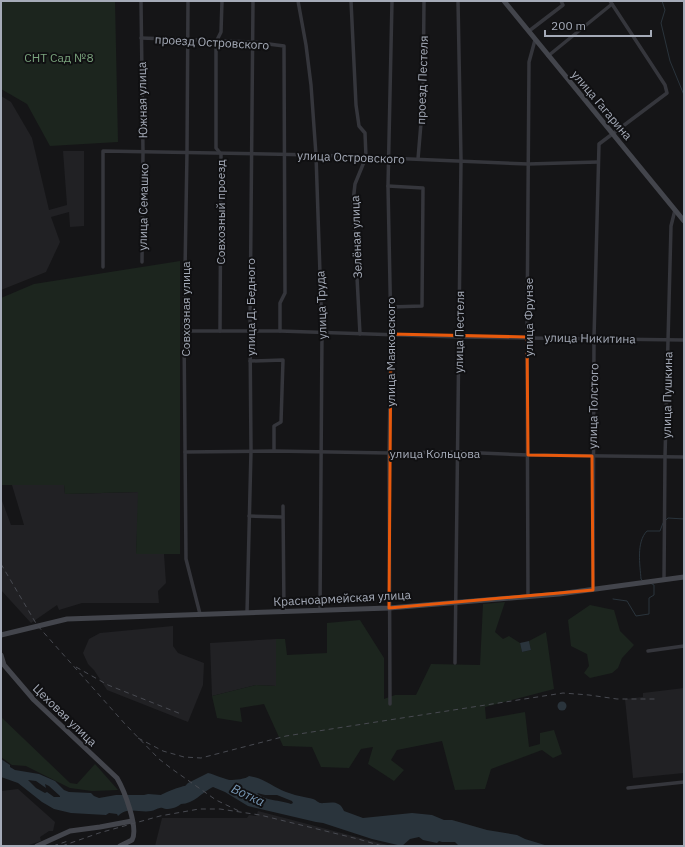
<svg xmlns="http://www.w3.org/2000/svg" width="685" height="847" font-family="'IBM Plex Sans',sans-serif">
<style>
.built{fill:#212124}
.green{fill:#1c251e}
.water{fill:#2a343c;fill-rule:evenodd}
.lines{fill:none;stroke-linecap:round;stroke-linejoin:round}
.stream{stroke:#2a343c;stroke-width:1}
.street{stroke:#35363c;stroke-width:3.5}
.secondary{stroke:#43454c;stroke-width:5}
.rail{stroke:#484a51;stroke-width:1;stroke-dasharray:5 4;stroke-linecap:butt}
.marked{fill:none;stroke:#e8590c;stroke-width:3;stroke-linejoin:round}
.labels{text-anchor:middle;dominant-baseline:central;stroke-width:4;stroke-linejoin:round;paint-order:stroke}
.street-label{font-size:12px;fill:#a5abb8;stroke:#101012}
.park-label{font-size:12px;fill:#7ba57e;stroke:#101012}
.water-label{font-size:13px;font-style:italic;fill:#7999b6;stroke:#101012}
</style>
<rect width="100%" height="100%" fill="#151517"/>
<g class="built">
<path d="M1,96L11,102L32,138L49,210L67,205L63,151H84V226L70,227L69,212L51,217L60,242L46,272L1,290Z"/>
<path d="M12,485H64L65,494L139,492L136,554H164L166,583L158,591L159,603H82L59,610L57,605L31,623L1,590V498L11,525H24Z"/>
<path d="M173,626V646L178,653L204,663L203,685L188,722L107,690L94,670L88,664L83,653L89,639L100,633Z"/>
<path d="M276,639V686L256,685L212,696L210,643Z"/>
<path d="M684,688V773L633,778L625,699L643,697V693Z"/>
<path d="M18,789L55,822L53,831H49L40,837L41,841L26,846H1V791Z"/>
<path d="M258,811L391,846H155L162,818H247L249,815L256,816Z"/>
</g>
<g class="green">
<path d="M1,1H115L118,142L50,146L27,104L1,89Z"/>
<path d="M180,261V554H136L138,492L65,494L64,485H1V298L34,284Z"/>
<path d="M505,602L495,632L503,639L509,636L520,643L522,652L531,650L529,641L546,632L554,689L485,707L486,719L525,712L529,747L540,744V733L554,730L562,754L553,758L542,750L491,769L485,789L455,790L442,741L397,750L391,760L404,770L394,781L368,764L373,747L361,749L349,768L321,767L312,747L283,746L264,704L240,708L242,722L217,718L212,696L256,685L276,686V639H285L287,655L327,653V623L360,620L384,658V699L395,695H416L431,664L480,665L483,604Z"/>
<path d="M590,605L614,610L620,631L634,645L622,658L618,668L612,673L590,678L584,673L589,666L587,654L571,646L568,620Z"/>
<path d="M1,717L70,783L77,784L95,764L118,790L92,791L70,788L26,766L12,765L1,757Z"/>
</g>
<g class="water">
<path d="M529,641L531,650L522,652L520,643Z"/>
<circle cx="562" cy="706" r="4.5"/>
<path d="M1,759L10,765V767L15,770L39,774L55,781L64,790L69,792L91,793L94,796L99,798L116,795H144L148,794L161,795C164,793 181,786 185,786L188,783L208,773C213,774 227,780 230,780C235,780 246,779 249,776C264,778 273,787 286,792C292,794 298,796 304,797C307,798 311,798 313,799C317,800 318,804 324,803C333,802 340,801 344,811L363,818L412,813L432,815L444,820H452L487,830L517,835L525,839L548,846H459L455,842H442L439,841L437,843L423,840L419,837L410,839L402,846L372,839L323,823L316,822L248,806L225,792L213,787C202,792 194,804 181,804C178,807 171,809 166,809C164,809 163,807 160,808C157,808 154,811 151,811C139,813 128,806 118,816L117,814L109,813L106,815L71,813L54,809L42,802L18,783L1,777ZM28,780L36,781L46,788L45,784L49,786L60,796V797H54L47,792L45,793L36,788ZM257,793L265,795H277L292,801L293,803L291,804C281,800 264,801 257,793Z"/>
</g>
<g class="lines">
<g class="stream">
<path d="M662,1L665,10L661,23L670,61L684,95"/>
<path d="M665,521L668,518L684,519"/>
<path d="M643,581L641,579C640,565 636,542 647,531H660L663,523"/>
<path d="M613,599L627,601L636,616L649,614V598L654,595V585L650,583"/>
</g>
<g class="street">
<path d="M141,1L143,152L142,262"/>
<path d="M188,1L187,152L184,331L186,559L200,614"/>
<path d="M298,1L306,45L311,85L316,155L322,333L320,610"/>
<path d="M351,1L356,105L359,126L365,133L366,157L355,184L353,202L360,334"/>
<path d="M529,31L563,5L561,1"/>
<path d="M141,38L253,42L284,46L285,293L280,303V331"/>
<path d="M548,56L612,4"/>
<path d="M418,159L423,99L424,1"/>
<path d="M388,186L423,188L422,306L390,307"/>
<path d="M103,267V151L316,155L528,164L598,162"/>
<path d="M184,331H280L459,337L684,340"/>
<path d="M220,331L221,154L216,148V42L221,32L222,1"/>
<path d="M250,361L283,360L281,422L274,426V451"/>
<path d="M185,452L274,451L389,453L458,452L528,455L684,457"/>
<path d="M283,506L284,611"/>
<path d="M249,516L282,517"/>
<path d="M664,580L665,457L671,226L675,210"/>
<path d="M593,590L594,338L599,144L667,93L665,85L610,1"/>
<path d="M528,596L527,337L529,62L535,40"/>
<path d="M247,613L251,451L250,331L253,1"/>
<path d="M648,651L684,646"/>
<path d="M455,663L461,160L458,1"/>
<path d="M390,704L389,453L391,334L388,186L392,1"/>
<path d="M628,788L684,782"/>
</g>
<g class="secondary">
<path d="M504,1L684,221"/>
<path d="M1,635L67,619L389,608L559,594L684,577"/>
<path d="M1,655L4,665L34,700L117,778C124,790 139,828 132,840L120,846"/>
<path d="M37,846L70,831L100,827L132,821"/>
</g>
<g class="rail">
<path d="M1,564L37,625L125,724L159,759L172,769L216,800L241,812"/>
<path d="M76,667L108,685L181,714"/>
<path d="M138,738L163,751L184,757L201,758L286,736L563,693L589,695L617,699H657"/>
<path d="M53,846L68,841"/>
<path d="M62,846L99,833L160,816L199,809H220L260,815L358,839L382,846"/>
<path d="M90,846L91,845"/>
</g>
</g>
<path class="marked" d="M391,334L527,337L528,455L592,456L593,590L389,608Z"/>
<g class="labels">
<g class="street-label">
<text transform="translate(212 42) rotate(3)">проезд Островского</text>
<text transform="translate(422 80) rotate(-88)">проезд Пестеля</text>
<text transform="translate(142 100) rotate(-91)">Южная улица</text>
<text transform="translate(602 105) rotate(50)">улица Гагарина</text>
<text transform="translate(351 157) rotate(2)">улица Островского</text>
<text transform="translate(143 207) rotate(-89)">улица Семашко</text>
<text transform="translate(220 212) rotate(-90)">Совхозный проезд</text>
<text transform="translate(356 237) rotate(-92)">Зелёная улица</text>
<text transform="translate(321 305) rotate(-92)">улица Труда</text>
<text transform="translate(250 307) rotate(-90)">улица Д. Бедного</text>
<text transform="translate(185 309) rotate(-90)">Совхозная улица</text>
<text transform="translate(528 317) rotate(-90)">улица Фрунзе</text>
<text transform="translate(459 332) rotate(-89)">улица Пестеля</text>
<text transform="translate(590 338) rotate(1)">улица Никитина</text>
<text transform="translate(390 352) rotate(-90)">улица Маяковского</text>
<text transform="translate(667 395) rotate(-89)">улица Пушкина</text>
<text transform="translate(593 406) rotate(-89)">улица Толстого</text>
<text x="435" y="453">улица Кольцова</text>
<text transform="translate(342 598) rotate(-3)">Красноармейская улица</text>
<text transform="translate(65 715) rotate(44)">Цеховая улица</text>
</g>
<g class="park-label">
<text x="59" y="57">СНТ Сад №8</text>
</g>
<g class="water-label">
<text transform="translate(248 795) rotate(25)">Вотка</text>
</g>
</g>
<rect width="685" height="847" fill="none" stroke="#a5abb8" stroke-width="4"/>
<path d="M545 30v6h106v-6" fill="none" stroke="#a5abb8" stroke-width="2"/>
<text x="551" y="30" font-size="12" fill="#a5abb8" stroke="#101012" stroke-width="3" paint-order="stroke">200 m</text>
</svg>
